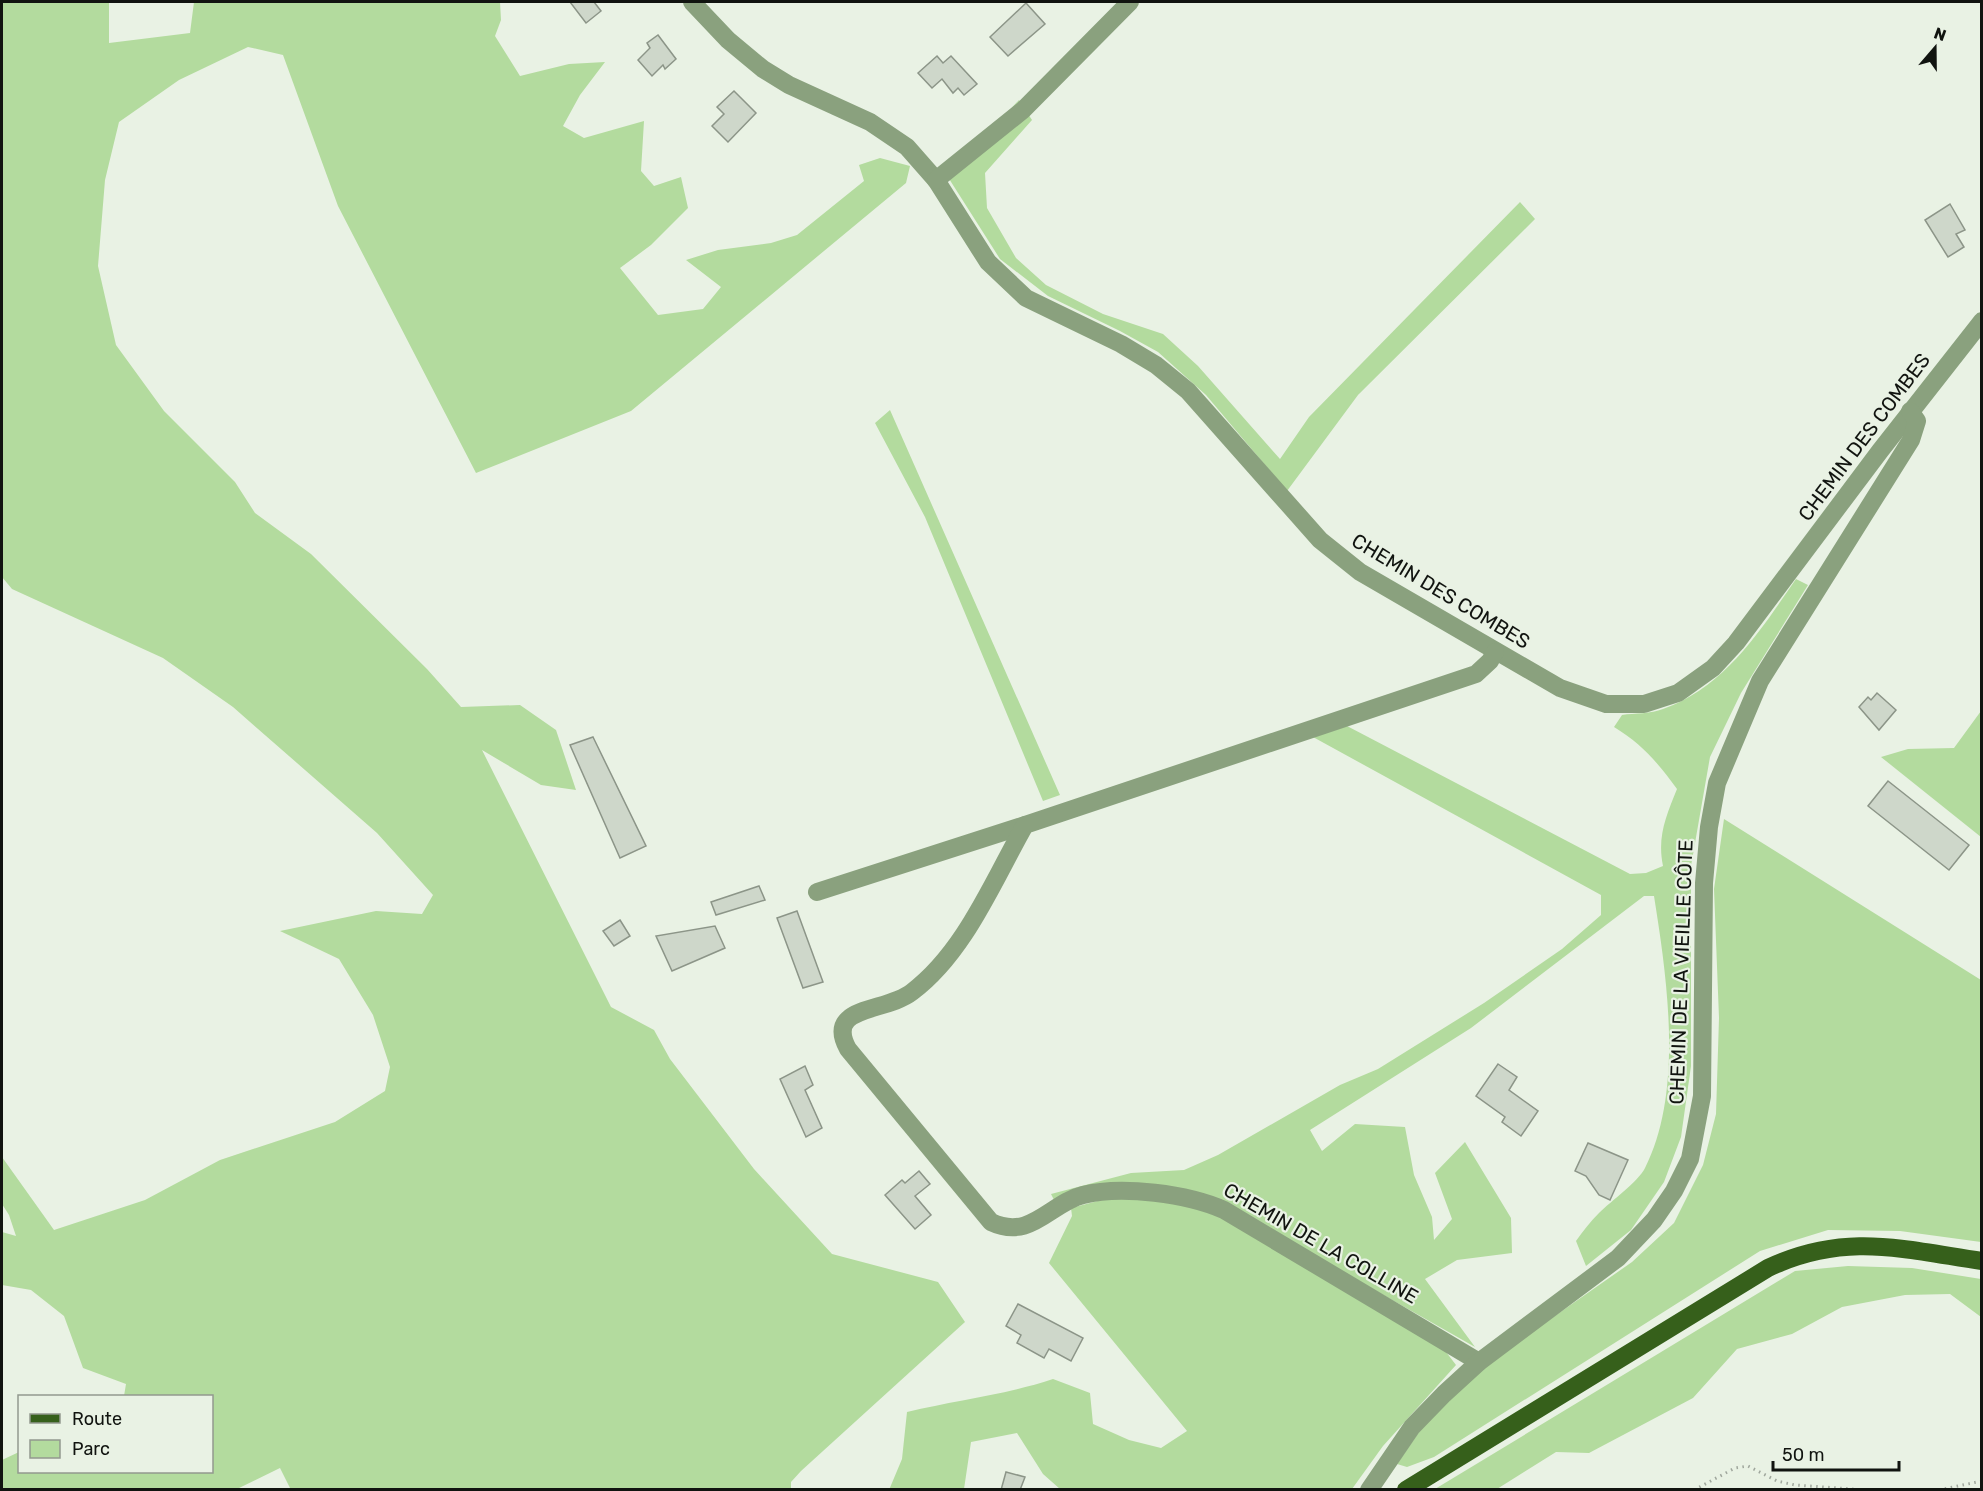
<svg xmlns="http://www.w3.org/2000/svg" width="1983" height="1491" font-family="Rubik,sans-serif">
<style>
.green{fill:#b3db9e}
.building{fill:#ced7ca;stroke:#8c9588;stroke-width:1.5}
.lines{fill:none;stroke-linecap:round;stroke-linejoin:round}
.path{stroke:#a0a79d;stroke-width:3;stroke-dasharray:1.5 4.5;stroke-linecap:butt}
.minor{stroke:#8aa17e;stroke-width:18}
.major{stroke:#36601b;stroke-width:18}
.labels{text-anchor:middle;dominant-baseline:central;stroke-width:4.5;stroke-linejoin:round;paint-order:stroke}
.street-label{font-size:20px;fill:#111410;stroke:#e9f2e4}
</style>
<rect width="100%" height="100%" fill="#e9f2e4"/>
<g class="green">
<path d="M2,2H109V43L190,33L194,2H500L501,20L495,36L520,76L569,64L605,62L580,95L563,126L584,138L644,121L641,171L654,186L681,177L688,208L651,245L620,268L658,315L703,309L721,287L686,260L718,250L771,243L797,235L864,181L859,165L880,158L910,166L906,183L631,411L476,473L338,206L283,55L248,47L179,80L119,122L105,180L98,266L116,345L164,411L235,482L255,513L311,554L427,669L461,707L520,705L556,730L576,790L541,785L482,750L611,1007L654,1030L670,1059L754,1169L832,1254L938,1282L965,1322L801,1471L791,1482V1489L291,1490L280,1468L237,1489H2V1460L19,1452L20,1472H212V1396H124L126,1384L83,1368L64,1316L31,1290L2,1285V1232L16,1236L9,1215L2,1204V1157L54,1230L145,1200L220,1160L335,1122L385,1091L390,1067L373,1015L339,959L280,931L376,911L422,914L433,895L377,833L233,707L163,658L12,589L2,577Z"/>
<path d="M1019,100L1032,120L985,173L987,208L1016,258L1046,285L1103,314L1163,334L1198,366L1280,459L1309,417L1520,202L1535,219L1358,395L1287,491L1206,395L1158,352L1120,331L1048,296L1000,259L946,174L958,165Z"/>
<path d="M890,410L1060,795L1043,801L925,517L875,423Z"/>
<path d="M1796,579L1808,585L1741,693L1710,757L1691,866V1066L1681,1137L1664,1182L1631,1230L1586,1266L1576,1241C1583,1231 1591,1221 1599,1213C1611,1201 1638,1182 1645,1168C1684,1091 1667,978 1654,896H1644L1471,1028L1310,1130L1322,1151L1355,1124L1405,1127L1414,1175L1432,1217L1434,1240L1452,1219L1435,1173L1465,1142L1511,1218L1512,1253L1457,1260L1425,1279L1475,1347L1207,1195L1055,1202L1051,1194L1131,1173L1184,1170L1218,1155L1340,1085L1378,1069L1484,1003L1562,949L1601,915V895L1313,737L1347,726L1630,874L1646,873L1663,866C1657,837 1666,816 1677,789C1658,763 1642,744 1614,727L1622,715C1635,713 1651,714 1663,709C1725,687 1760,631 1796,579Z"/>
<path d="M1981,711V837L1881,757L1908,749L1954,748Z"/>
<path d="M1724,819L1981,980V1242L1900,1231L1828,1230L1760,1251L1434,1457L1407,1467L1397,1464L1428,1419L1486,1364L1632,1262L1674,1223L1703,1165L1716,1114L1719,1018L1714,889Z"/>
<path d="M1113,1197L1169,1202L1224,1216L1443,1348L1456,1365L1383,1446L1352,1489H1060L1043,1474L1017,1433L971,1442L964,1489L889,1490L902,1459L907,1412C956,1400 1005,1395 1053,1379L1090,1393L1093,1424L1129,1440L1161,1448L1187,1431L1049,1263L1072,1216L1071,1208Z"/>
<path d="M1848,1266L1912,1268L1981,1279V1317L1950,1294L1905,1295L1842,1307L1792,1334L1737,1349L1693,1398L1589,1453L1556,1452L1497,1489H1435L1795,1271Z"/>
</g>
<g class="building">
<path d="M570,2H594L601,11L586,23Z"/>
<path d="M1026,3L1045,24L1008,56L990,37Z"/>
<path d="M658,35L676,59L665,69L663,65L652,76L638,60L650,48L647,43Z"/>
<path d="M937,56L943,63L951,56L977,84L964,95L958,88L953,93L942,79L932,88L918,73Z"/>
<path d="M734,91L756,113L728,142L712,126L724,114L717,107Z"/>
<path d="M1950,204L1965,230L1956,234L1964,247L1948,257L1925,220Z"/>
<path d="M1877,693L1896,710L1879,730L1859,707L1868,697L1871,700Z"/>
<path d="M593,737L646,846L620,858L570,745Z"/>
<path d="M1888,781L1969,845L1949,870L1868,806Z"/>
<path d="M759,886L765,900L716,915L711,902Z"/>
<path d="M797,911L823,982L803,988L777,918Z"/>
<path d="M620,920L630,936L614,946L603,931Z"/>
<path d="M715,926L725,948L672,971L656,936Z"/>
<path d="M1498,1064L1517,1077L1509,1090L1538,1111L1521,1136L1502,1122L1505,1117L1476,1096Z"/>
<path d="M805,1066L813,1085L805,1090L822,1128L806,1137L780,1079Z"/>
<path d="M1588,1143L1628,1160L1610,1200L1599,1195L1586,1176L1575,1171Z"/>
<path d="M919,1171L930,1184L915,1196L931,1215L915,1229L885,1195L902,1180L905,1183Z"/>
<path d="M1018,1304L1083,1338L1071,1361L1049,1349L1044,1358L1017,1343L1021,1335L1006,1326Z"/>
<path d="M1006,1472L1025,1477L1020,1490H1001Z"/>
</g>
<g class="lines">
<g class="path">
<path d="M1694,1490L1735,1468L1748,1466L1777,1481L1795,1485L1866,1490"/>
<path d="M1939,1490L1982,1481"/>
</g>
<g class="minor">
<path d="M692,2L728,40L763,69L789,85L870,122L907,147L936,180L988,262L1026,298L1121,344L1156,365L1188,391L1320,540L1360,572L1560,688L1606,704H1644L1678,693L1713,668L1736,643L1880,451L1982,321"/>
<path d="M936,180L1023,110L1130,2"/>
<path d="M817,892L1025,825"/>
<path d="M1479,1362L1224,1210C1188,1194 1122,1185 1083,1195C1050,1203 1031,1241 991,1222L848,1049C824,1005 885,1013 912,992C965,952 993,881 1025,825L1476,674L1490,661L1495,652"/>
<path d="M1369,1490L1412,1427L1444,1394L1479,1362L1618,1258L1654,1220L1674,1191L1690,1159L1702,1096L1704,883L1709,827L1717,783L1760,681L1911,440L1917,421L1910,411"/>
</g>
<path class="major" d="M1406,1490L1768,1268C1845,1232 1901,1249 1982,1261"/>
</g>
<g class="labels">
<g class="street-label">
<text transform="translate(1864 437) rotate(-53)">CHEMIN DES COMBES</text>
<text transform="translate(1441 591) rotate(31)">CHEMIN DES COMBES</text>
<text transform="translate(1681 972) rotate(-88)">CHEMIN DE LA VIEILLE CÔTE</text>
<text transform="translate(1321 1243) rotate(30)">CHEMIN DE LA COLLINE</text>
</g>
</g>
<rect width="1983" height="1491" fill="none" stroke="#111410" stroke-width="6"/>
<rect x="18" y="1395" width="195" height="78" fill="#e9f2e4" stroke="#93998f" stroke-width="1.5"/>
<rect x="30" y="1414" width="30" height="9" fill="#36601b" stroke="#93998f" stroke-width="1.5"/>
<text x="72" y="1425" font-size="18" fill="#111410">Route</text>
<rect x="30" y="1440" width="30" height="18" fill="#b3db9e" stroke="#93998f" stroke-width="1.5"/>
<text x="72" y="1455" font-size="18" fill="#111410">Parc</text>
<g transform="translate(1935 48) rotate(20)" stroke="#e9f2e4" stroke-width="4.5" paint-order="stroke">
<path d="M0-4.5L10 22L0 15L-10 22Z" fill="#111410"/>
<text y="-9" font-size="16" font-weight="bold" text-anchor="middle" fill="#111410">N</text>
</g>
<path d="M1773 1461v9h126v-9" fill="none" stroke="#111410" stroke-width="3"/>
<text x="1782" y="1461" font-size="18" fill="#111410" stroke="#e9f2e4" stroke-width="4.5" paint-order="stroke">50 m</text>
</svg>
